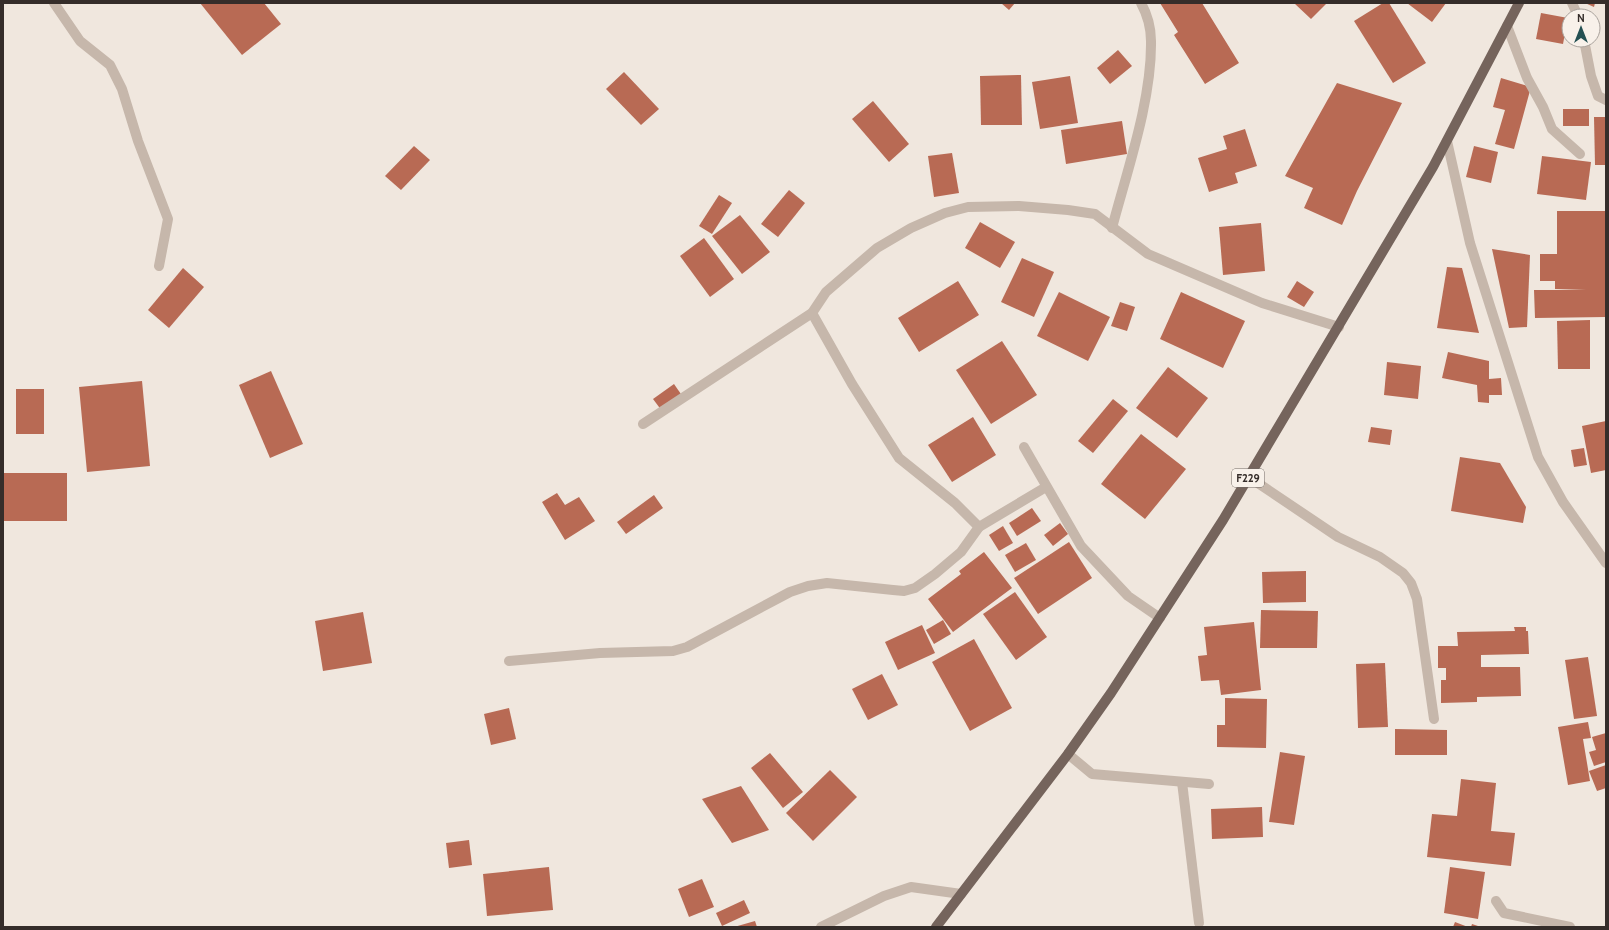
<svg xmlns="http://www.w3.org/2000/svg" width="1609" height="930" font-family="Cabin,sans-serif">
<style>
.building{fill:#b86a54}
.lines{fill:none;stroke-linecap:round;stroke-linejoin:round}
.minor{stroke:#c6b7ab;stroke-width:10}
.primary{stroke:#75645c;stroke-width:10}
.labels{text-anchor:middle;dominant-baseline:central;stroke-width:3.5;stroke-linejoin:round;paint-order:stroke}
.shield{fill:#f8f1ea;stroke:#706864;stroke-width:1}
.shield-label{font-size:11px;font-weight:bold;fill:#352d2a}
</style>
<rect width="100%" height="100%" fill="#f0e7de"/>
<g class="building">
<path d="M200,3H264L281,24L242,55Z"/>
<path d="M1001,3H1015L1009,10Z"/>
<path d="M1160,3H1202L1239,63L1205,84L1174,35L1178,32Z"/>
<path d="M1294,3H1327L1311,19Z"/>
<path d="M1383,3H1389L1426,63L1393,83L1354,21Z"/>
<path d="M1407,3H1446L1432,22Z"/>
<path d="M1585,3H1595L1594,7Z"/>
<path d="M1541,13L1568,18L1563,44L1536,39Z"/>
<path d="M1118,50L1132,66L1110,84L1097,68Z"/>
<path d="M624,72L659,109L641,125L606,89Z"/>
<path d="M1021,75L1022,125H981L980,76Z"/>
<path d="M1070,76L1078,123L1040,129L1032,82Z"/>
<path d="M1501,78L1531,87L1514,149L1495,144L1505,110L1493,107Z"/>
<path d="M1337,83L1402,103L1357,191L1342,225L1304,208L1313,188L1285,176Z"/>
<path d="M873,101L909,144L889,162L852,119Z"/>
<rect x="1563" y="109" width="26" height="17"/>
<path d="M1594,117H1606V165H1595Z"/>
<path d="M1122,121L1127,154L1066,164L1061,130Z"/>
<path d="M1245,129L1257,166L1235,173L1238,183L1209,192L1198,158L1227,149L1223,136Z"/>
<path d="M414,146L430,160L401,190L385,176Z"/>
<path d="M1474,146L1498,152L1491,183L1466,177Z"/>
<path d="M952,153L959,193L934,197L928,156Z"/>
<path d="M1542,156L1591,162L1586,200L1537,194Z"/>
<path d="M789,190L805,203L778,237L761,224Z"/>
<path d="M719,195L732,203L712,234L699,226Z"/>
<path d="M1557,211H1606V317L1535,318L1534,290H1586L1555,289V281H1540V254H1557Z"/>
<path d="M740,215L770,252L742,274L712,236Z"/>
<path d="M980,222L1015,242L1000,268L965,248Z"/>
<path d="M1261,223L1265,271L1223,275L1219,227Z"/>
<path d="M704,238L734,279L710,297L680,256Z"/>
<path d="M1492,249L1530,255L1527,327L1509,328Z"/>
<path d="M1022,258L1054,272L1034,317L1001,302Z"/>
<path d="M1447,267L1462,268L1479,333L1437,328Z"/>
<path d="M183,268L204,287L169,328L148,310Z"/>
<path d="M958,281L979,315L919,352L898,318Z"/>
<path d="M1297,281L1314,292L1304,307L1287,297Z"/>
<path d="M1059,292L1110,317L1088,361L1037,336Z"/>
<path d="M1181,292L1245,321L1223,368L1160,339Z"/>
<path d="M1120,302L1135,307L1127,331L1111,326Z"/>
<path d="M1590,320V369H1558L1557,321Z"/>
<path d="M1002,341L1037,395L991,424L956,370Z"/>
<path d="M1448,352L1489,361V379L1501,378L1502,395H1489V403L1478,402L1477,385L1442,378Z"/>
<path d="M1387,362L1421,366L1418,399L1384,395Z"/>
<path d="M1168,367L1208,398L1177,438L1136,408Z"/>
<path d="M271,371L303,444L270,458L239,385Z"/>
<path d="M142,381L150,466L87,472L79,387Z"/>
<path d="M674,384L683,397L662,411L653,399Z"/>
<rect x="16" y="389" width="28" height="45"/>
<path d="M1113,399L1128,411L1093,453L1078,441Z"/>
<path d="M973,417L996,455L952,482L928,445Z"/>
<path d="M1606,421V470L1591,473L1582,426Z"/>
<path d="M1371,427L1392,430L1390,445L1368,442Z"/>
<path d="M1141,434L1186,469L1145,519L1101,484Z"/>
<path d="M1584,448L1587,465L1574,467L1571,450Z"/>
<path d="M1460,457L1500,463L1526,507L1523,523L1451,511Z"/>
<rect x="3" y="473" width="64" height="48"/>
<path d="M557,493L565,505L579,497L595,521L565,540L542,502Z"/>
<path d="M654,495L663,508L626,534L617,522Z"/>
<path d="M1032,508L1041,521L1017,536L1009,523Z"/>
<path d="M1060,523L1068,534L1053,546L1044,535Z"/>
<path d="M1003,526L1013,543L999,551L989,535Z"/>
<path d="M1069,542L1092,578L1038,614L1014,578Z"/>
<path d="M1026,543L1036,560L1015,572L1005,555Z"/>
<path d="M984,552L1012,588L953,632L928,599L961,574L959,571Z"/>
<path d="M1306,571V602L1263,603L1262,572Z"/>
<path d="M1015,592L1047,637L1016,660L983,614Z"/>
<path d="M1261,610L1318,611L1317,648H1260Z"/>
<path d="M363,612L372,663L323,671L315,621Z"/>
<path d="M943,620L951,634L934,644L926,630Z"/>
<path d="M1254,622L1261,690L1221,695L1219,680L1201,681L1198,656L1207,655L1204,627Z"/>
<path d="M922,625L935,653L898,670L885,642Z"/>
<path d="M1514,627H1526V631H1528L1529,654L1481,655V667H1520L1521,696L1477,697V702L1441,703V680H1446V668H1438V646H1458L1457,632L1515,631Z"/>
<path d="M974,639L1012,708L970,731L932,662Z"/>
<path d="M1588,657L1597,716L1574,719L1565,660Z"/>
<path d="M1385,663L1388,727L1358,728L1356,664Z"/>
<path d="M882,674L898,705L868,720L852,689Z"/>
<path d="M1225,698L1267,699L1266,748L1217,747V725H1225Z"/>
<path d="M509,708L516,739L491,745L484,714Z"/>
<path d="M1588,722L1591,738L1583,739L1590,781L1568,785L1558,727Z"/>
<path d="M1395,729L1447,730V755H1395Z"/>
<path d="M1606,733V762L1594,766L1589,752L1596,750L1592,737Z"/>
<path d="M1280,752L1305,756L1294,825L1269,822Z"/>
<path d="M770,753L803,792L783,808L751,768Z"/>
<path d="M1606,765V788L1597,791L1589,771Z"/>
<path d="M830,770L857,797L813,841L786,813Z"/>
<path d="M1461,779L1496,783L1491,831L1515,833L1511,866L1427,857L1432,814L1457,816Z"/>
<path d="M741,786L769,830L732,843L702,799Z"/>
<path d="M1262,807L1263,837L1212,839L1211,809Z"/>
<path d="M469,840L472,865L449,868L446,843Z"/>
<path d="M549,867L553,910L487,916L483,874Z"/>
<path d="M1450,867L1485,872L1478,919L1444,913Z"/>
<path d="M702,879L714,907L689,917L678,889Z"/>
<path d="M744,900L750,913L722,926L716,913Z"/>
<path d="M755,921L757,927H734Z"/>
<path d="M1455,922L1468,927H1453Z"/>
<path d="M1472,924L1481,927H1471Z"/>
</g>
<g class="lines">
<g class="minor">
<path d="M54,3L80,41L110,65L122,89L138,141L168,219L159,266"/>
<path d="M1572,3L1578,16"/>
<path d="M1507,26L1527,78L1543,107L1552,129L1580,154"/>
<path d="M1584,40L1591,76L1598,96L1606,100"/>
<path d="M1447,141L1470,243L1538,457L1563,502L1606,563"/>
<path d="M1112,228C1127,171 1152,100 1151,41C1151,28 1147,14 1141,3"/>
<path d="M812,313L852,384L899,458L955,503L979,527"/>
<path d="M643,424L812,313L826,292L877,248L911,228L945,213L968,207L1019,206L1068,210L1095,214L1148,254L1262,303L1339,327"/>
<path d="M1024,447L1081,546L1128,596L1160,618"/>
<path d="M1249,477L1338,537L1380,557L1403,573L1411,583L1417,599L1434,719"/>
<path d="M509,661L600,653L673,651L687,647L790,592L808,586L827,583L893,590L904,591L915,588L935,574L961,552L979,527L1046,487"/>
<path d="M1068,754L1092,774L1209,784"/>
<path d="M1182,782L1199,923"/>
<path d="M1496,901L1504,913L1570,927"/>
<path d="M821,927L884,896L911,887L961,894"/>
</g>
<path class="primary" d="M936,927L1068,754L1111,693L1223,520L1433,167L1519,3"/>
</g>
<g class="labels">
<rect class="shield" x="1232" y="469" width="32" height="18" rx="3"/>
<g class="shield-label">
<text x="1248" y="478">F229</text>
</g>
</g>
<rect width="1609" height="930" fill="none" stroke="#352d2a" stroke-width="8"/>
<g transform="translate(1581 28)"><circle r="19" fill="#f8f1ea" stroke="#aaa39d"/>
<path d="M0-3L7 15L0 10L-7 15Z" fill="#245052"/>
<text y="-6" font-size="11" font-weight="bold" text-anchor="middle" fill="#352d2a">N</text>
</g>
</svg>
